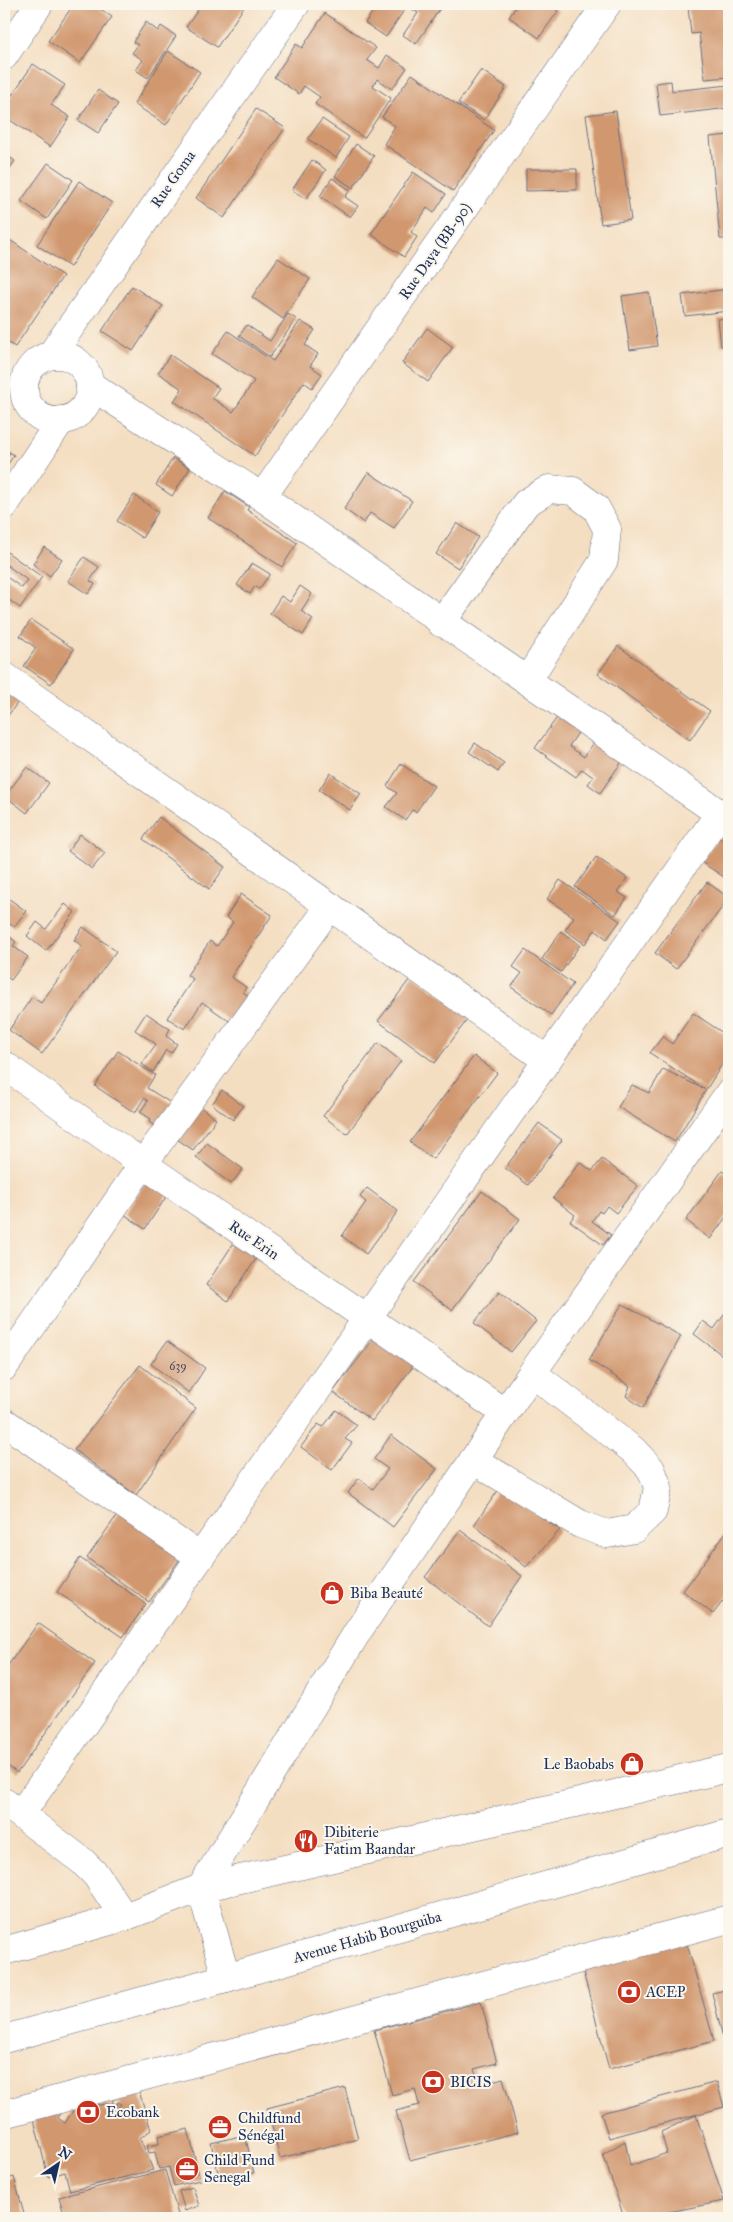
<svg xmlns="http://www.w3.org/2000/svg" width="733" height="2222" font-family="'IM FELL Great Primer',serif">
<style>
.building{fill:#d1986f}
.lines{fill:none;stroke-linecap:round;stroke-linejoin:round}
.street-casing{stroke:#676c81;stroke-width:29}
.secondary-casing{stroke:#676c81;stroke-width:29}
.street{stroke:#fff;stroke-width:28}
.secondary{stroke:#fff;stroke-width:28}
.labels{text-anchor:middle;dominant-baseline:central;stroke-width:4;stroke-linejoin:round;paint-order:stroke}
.number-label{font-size:12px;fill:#484962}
.street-label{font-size:15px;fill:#1b2f5e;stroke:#fbf7ec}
.poi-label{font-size:15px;fill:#1b2f5e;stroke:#fbf7ec;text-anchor:start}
</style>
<rect width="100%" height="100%" fill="#fbf7ec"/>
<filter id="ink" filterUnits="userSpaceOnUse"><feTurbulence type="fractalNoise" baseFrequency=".02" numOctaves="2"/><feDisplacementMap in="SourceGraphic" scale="10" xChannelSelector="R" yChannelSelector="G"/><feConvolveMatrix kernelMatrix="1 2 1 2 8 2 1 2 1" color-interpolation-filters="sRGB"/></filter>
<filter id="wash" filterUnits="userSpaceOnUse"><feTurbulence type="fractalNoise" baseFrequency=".0096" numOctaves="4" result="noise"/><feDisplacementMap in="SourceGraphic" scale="20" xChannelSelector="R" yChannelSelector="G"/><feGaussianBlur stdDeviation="1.12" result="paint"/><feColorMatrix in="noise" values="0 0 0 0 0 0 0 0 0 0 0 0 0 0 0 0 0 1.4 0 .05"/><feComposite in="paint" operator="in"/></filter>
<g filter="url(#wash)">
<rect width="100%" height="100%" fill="#f4dec1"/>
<g id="blocks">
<g class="building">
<path d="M74,4H93L112,17L80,63L48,41Z"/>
<path d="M202,4H246L217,47L186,27Z"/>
<path d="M378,4H443L416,44L403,35L418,13L407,6L386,37L365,23Z"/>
<path d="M518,4H556L554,8L558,11L539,38L509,17Z"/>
<path d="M729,4V77L705,79L699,33L691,34L688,7Z"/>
<path d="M325,13L376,48L367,60L379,68L387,55L407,68L392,89L377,79L373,86L391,98L364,138L315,104L320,97L304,86L299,94L274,77L296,44L302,48Z"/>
<path d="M146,22L158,31L161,26L176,36L148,78L136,70L143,60L132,53L138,45L133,42Z"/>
<path d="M168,51L200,72L166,125L134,104Z"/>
<path d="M33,64L65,85L51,105L70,117L50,147L4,116V107Z"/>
<path d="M481,70L506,87L484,120L458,103Z"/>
<path d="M412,74L494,130L453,191L384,144L395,126L382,117Z"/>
<path d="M671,81L672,91L729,85V108L660,116L656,83Z"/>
<path d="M98,90L118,104L98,133L78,120Z"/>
<path d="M256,109L285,128L224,218L196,198Z"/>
<path d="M616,111L631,220L601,224L586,115Z"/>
<path d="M322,119L349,137L336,158L308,139Z"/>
<path d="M729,135V239H720L710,137Z"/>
<path d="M356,144L374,156L353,188L335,176Z"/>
<path d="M4,153L15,161L4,177Z"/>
<path d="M312,160L326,170L306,199L292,190Z"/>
<path d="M48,163L73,180L47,219L21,201Z"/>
<path d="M526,169H577V190L526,191Z"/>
<path d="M413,172L446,194L434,213L427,208L411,232L417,237L404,257L371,234Z"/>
<path d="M332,178L350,190L345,197L358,206L350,217L320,196Z"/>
<path d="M79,181L112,203L70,267L37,245Z"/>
<path d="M4,236L63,276L15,347L4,340Z"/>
<path d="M278,258L310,279L283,319L252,297Z"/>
<path d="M132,286L163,306L133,351L102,331Z"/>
<path d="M729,289V311L685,316L682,295Z"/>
<path d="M649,292L657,346L630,350L622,296Z"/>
<path d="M288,314L296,319L270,357L239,336L247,325L270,341Z"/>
<path d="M729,318V345L721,346L718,319Z"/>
<path d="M300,321L315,330L305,345L318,354L310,366L322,374L312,388L304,382L255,456L174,401L182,389L158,373L170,355L219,388L212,398L233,412L254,381L212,354L228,331L273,361Z"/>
<path d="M427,328L453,347L428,382L402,363Z"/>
<path d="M9,452L14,455L4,470V460Z"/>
<path d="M173,458L190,468L172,496L156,485Z"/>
<path d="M368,472L412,501L394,528L370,513L364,523L344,509Z"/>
<path d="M225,491L249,507L247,510L297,543L282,567L208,518Z"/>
<path d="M134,495L158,512L142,538L117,521Z"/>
<path d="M457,523L478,537L458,568L436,554Z"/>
<path d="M44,547L62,559L50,576L33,564Z"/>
<path d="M7,552L42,577L20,608L4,596V575L22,588L27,580L4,563V558Z"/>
<path d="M84,557L99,567L90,581L95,584L88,594L68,581Z"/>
<path d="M252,563L270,574L259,589L255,586L250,594L237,585Z"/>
<path d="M300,586L312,594L301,611L313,619L303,635L270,613L281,596L290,602Z"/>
<path d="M31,620L74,649L51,684L24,666L36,648L20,636Z"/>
<path d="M618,646L710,711L690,740L598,674Z"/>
<path d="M4,687L20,699L4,721Z"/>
<path d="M561,712L582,727L569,746L584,757L597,738L625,757L600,793L588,784L593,777L582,769L576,777L535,748Z"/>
<path d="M475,743L504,763L498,772L469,752Z"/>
<path d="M401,764L434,786L416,812L412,810L405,820L386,807L397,793L387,786Z"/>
<path d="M27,767L49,783L27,813L5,796Z"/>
<path d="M330,773L361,794L350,810L319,790Z"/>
<path d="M159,817L225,867L209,889L143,839Z"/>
<path d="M80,834L105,853L92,869L68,851Z"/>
<path d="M718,837L729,844V875L727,879L701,862Z"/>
<path d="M596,857L627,878L618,892L627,898L615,915L575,887Z"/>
<path d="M560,880L620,921L607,939L595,930L585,944L565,930L574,917L547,899Z"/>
<path d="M707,882L729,898L676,969L655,953Z"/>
<path d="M241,894L272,915L231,977L246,987L243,992L250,997L232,1023L202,1002L185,1029L167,1018L193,979L187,975L210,941L217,946L233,922L226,917Z"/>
<path d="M8,898L26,911L14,927L4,920V903Z"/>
<path d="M65,904L75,912L46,951L27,936L37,922L46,929Z"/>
<path d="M83,927L116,951L42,1054L9,1030L32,997L41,1003L82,946L74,940Z"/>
<path d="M561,931L580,945L561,972L542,959Z"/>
<path d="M4,932L16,942L13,946L28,957L11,980L4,975Z"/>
<path d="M525,950L573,984L551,1015L511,987L522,973L513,967Z"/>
<path d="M413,975L470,1016L435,1063L378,1021Z"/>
<path d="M146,1013L170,1029L166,1036L177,1044L171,1053L166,1050L153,1072L142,1064L156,1044L135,1030Z"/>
<path d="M693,1013L729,1037V1053L706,1090L650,1053L663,1036L672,1044Z"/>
<path d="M378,1043L401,1061L347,1134L323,1116Z"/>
<path d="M118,1051L155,1075L147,1088L177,1107L162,1131L149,1122L151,1119L140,1112L148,1101L144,1098L135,1113L95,1086Z"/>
<path d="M474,1056L497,1073L433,1159L410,1142Z"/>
<path d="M663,1069L706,1090L675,1142L618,1107L632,1085L649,1093Z"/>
<path d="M222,1090L243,1106L233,1120L212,1104Z"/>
<path d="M198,1105L216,1119L193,1150L174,1137Z"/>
<path d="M539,1123L562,1140L528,1185L505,1168Z"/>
<path d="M207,1143L243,1169L231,1184L196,1157Z"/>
<path d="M602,1159L638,1186L616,1213L607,1206L602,1213L599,1211L592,1221L611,1235L603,1245L570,1221L575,1215L553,1198L580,1162L592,1171Z"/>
<path d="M722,1171L729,1176V1213L710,1239L686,1220Z"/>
<path d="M147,1181L168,1194L145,1229L124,1214Z"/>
<path d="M367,1188L398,1211L366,1254L342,1236L366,1202L360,1197Z"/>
<path d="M482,1191L520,1219L452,1310L414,1282Z"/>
<path d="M235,1241L258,1256L228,1301L206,1285Z"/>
<path d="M499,1292L536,1321L511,1352L474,1323Z"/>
<path d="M622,1304L681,1336L643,1408L626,1396L630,1386L589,1360Z"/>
<path d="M729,1308V1360L694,1334L703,1321L714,1329Z"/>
<path d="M378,1333L417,1361L372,1421L333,1392Z"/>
<path d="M167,1341L205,1368L189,1393L151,1364Z"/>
<path d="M140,1365L196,1408L136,1495L74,1450Z"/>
<path d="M336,1410L357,1425L345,1439L352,1443L332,1470L301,1447L318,1424L323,1427Z"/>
<path d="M391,1435L437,1469L393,1527L348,1493L359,1478L373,1489L388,1469L374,1459Z"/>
<path d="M499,1489L560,1530L526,1567L474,1525Z"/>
<path d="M120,1511L183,1555L149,1602L87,1558Z"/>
<path d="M729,1528V1593L713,1614L683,1591Z"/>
<path d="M460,1530L522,1576L488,1626L425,1577Z"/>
<path d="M80,1558L146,1604L123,1637L57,1592Z"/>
<path d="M38,1623L95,1663L17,1773L4,1763V1671Z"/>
<path d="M686,1940L714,2041L609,2069L582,1968Z"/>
<path d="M729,1989V2041L724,2042L712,1993Z"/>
<path d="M481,2002L497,2063L474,2069L479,2085L503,2078L518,2132L410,2160L396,2111L419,2105L415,2089L392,2095L374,2030Z"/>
<path d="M717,2082L724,2107L609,2138L601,2113Z"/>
<path d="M345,2088L358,2139L280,2158L267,2108Z"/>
<path d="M139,2091L151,2130L140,2138L153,2170L70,2191L65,2172L48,2177L33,2115L54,2109L60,2113L58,2118L65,2123L74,2109L79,2112L81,2109L78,2107L89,2099L99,2105L106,2104L116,2110L121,2104L118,2102L116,2105L112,2102L117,2094Z"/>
<path d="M696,2115L724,2201L639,2218H624L603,2154L625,2141L630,2166L667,2153L661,2132Z"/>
<path d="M188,2129L200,2180L174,2186L169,2167L159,2169L155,2152L149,2153L147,2146L159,2144L158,2136Z"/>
<path d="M245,2135L254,2173L220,2181L211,2143Z"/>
<path d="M165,2170L179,2218H65L59,2197Z"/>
<path d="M14,2177L25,2218H4V2180Z"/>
<path d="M193,2187L199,2206L185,2211L179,2191Z"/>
</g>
</g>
</g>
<g filter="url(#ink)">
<use href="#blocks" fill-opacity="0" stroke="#676c81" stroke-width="1"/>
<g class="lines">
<g class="street-casing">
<g id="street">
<path d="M4,56L39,4"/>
<path d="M51,355L296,4"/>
<circle cx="57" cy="388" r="33"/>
<path d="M90,385L262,497L729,820"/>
<path d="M262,497L607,4"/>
<path d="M4,506L61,420"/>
<path d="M441,623L526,503L549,489L573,491L596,508L607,529L604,560L527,681"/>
<path d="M4,676L547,1060"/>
<path d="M4,1065L143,1164L505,1413"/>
<path d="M4,1367L143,1164L330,906"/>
<path d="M4,1422L200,1557"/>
<path d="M473,1460L580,1524L607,1534L634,1529L653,1511L658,1487L651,1469L633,1450L532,1373"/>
<path d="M4,1802L82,1861L96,1875L124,1917"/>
<path d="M21,1814L719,814"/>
<path d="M4,1951L124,1917L201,1888L729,1768"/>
<path d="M226,1978L201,1888L358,1631L532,1373L729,1093"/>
<path d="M4,2114L729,1919"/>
</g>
</g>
<g class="secondary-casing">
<path id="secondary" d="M4,2039L226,1978L729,1833"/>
</g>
<use href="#street" class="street"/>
<use href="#secondary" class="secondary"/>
</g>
</g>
<defs>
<g id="shop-disc" transform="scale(1.25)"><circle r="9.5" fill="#c8321e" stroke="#fbf7ec"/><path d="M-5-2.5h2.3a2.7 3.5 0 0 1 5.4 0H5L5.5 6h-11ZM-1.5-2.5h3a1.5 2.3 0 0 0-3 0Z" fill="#fff"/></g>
<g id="restaurant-disc" transform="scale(1.25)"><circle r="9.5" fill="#c8321e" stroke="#fbf7ec"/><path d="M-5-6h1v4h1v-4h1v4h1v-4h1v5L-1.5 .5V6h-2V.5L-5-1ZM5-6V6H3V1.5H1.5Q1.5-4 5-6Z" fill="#fff"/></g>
<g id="bank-disc" transform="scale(1.25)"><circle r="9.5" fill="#c8321e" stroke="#fbf7ec"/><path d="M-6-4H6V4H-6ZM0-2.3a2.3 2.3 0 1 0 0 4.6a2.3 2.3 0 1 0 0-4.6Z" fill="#fff"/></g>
<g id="office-disc" transform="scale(1.25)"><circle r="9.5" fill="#c8321e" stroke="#fbf7ec"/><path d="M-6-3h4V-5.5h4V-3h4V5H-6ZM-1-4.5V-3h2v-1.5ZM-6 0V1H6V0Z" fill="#fff"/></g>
</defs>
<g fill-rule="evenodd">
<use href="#shop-disc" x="332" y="1593"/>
<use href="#shop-disc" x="632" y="1764"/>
<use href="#restaurant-disc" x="306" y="1841"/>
<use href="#bank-disc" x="629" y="1992"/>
<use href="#bank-disc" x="433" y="2082"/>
<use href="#bank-disc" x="88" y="2112"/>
<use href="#office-disc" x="220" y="2127"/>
<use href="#office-disc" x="187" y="2169"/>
</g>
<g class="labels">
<g class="number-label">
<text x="178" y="1366">639</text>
</g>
<g class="street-label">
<text transform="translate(173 179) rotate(-55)">Rue Goma</text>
<text transform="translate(435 251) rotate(-55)">Rue Daya (BB-90)</text>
<text transform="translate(254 1240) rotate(34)">Rue Erin</text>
<text transform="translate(367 1937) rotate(-16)">Avenue Habib Bourguiba</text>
</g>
<g class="poi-label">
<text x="350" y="1593">Biba Beauté</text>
<text x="614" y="1764" text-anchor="end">Le Baobabs</text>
<text x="324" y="1832">Dibiterie<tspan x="324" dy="17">Fatim Baandar</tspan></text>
<text x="646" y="1992">ACEP</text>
<text x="450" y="2082">BICIS</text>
<text x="106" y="2112">Ecobank</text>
<text x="238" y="2118">Childfund<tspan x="238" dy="17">Sénégal</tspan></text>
<text x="204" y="2160">Child Fund<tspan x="204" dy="17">Senegal</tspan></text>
</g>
</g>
<rect width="733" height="2222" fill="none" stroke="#fbf7ec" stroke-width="20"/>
<g transform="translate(58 2164) rotate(34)" stroke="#fbf7ec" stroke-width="4" paint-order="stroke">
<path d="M0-4L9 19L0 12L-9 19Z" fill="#1b2f5e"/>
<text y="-8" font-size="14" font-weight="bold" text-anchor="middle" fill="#1b2f5e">N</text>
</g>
</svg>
